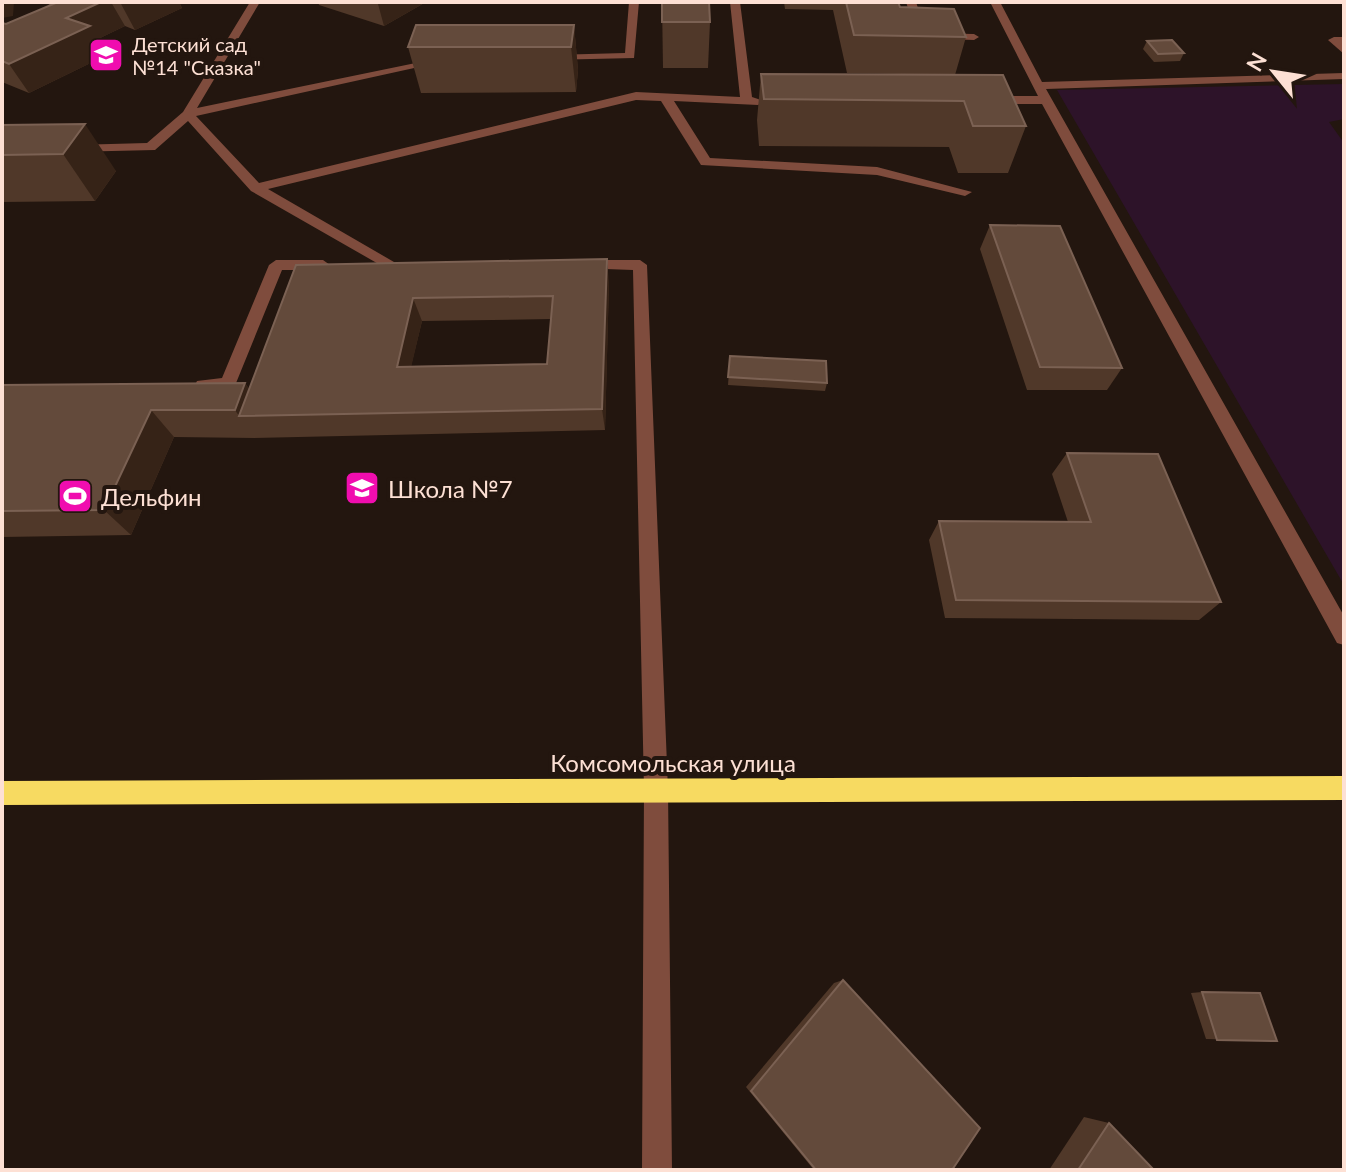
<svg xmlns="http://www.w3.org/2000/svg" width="1346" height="1172" font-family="Lato,sans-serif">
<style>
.green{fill:#2d1329}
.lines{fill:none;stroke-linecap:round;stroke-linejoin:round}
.minor{fill:#7f4c3d;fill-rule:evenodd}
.major{fill:#f7da61;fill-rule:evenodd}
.wall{fill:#503829;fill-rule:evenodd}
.shaded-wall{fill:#362317}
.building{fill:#634a3b;stroke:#7b6153;stroke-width:2;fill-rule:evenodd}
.labels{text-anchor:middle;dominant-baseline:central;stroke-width:8;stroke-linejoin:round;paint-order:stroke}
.far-poi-label{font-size:20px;fill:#fde0d4;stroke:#23160f;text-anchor:start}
.poi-label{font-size:24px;fill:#fde0d4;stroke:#23160f;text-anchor:start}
.street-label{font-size:24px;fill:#fde0d4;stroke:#23160f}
</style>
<rect width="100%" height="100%" fill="#23160f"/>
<path class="green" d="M1344,84V119L1329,122L1344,143V585L1057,90Z"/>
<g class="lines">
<g class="minor">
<path d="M250,2H260L197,108L440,58L446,61L196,116L259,183L636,92L740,97L730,2H740L752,97L764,101L758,105L674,101L710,158L877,167L972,192L965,196L877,175L701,165L661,101L636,100L268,189L394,262L396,265L389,270L251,191L188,121L155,150L69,152L68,149L74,145L147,143L183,112Z"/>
<path d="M629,2H639L634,58L548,60V56L552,55L625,53Z"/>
<path d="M906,2H916L926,33L974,34L979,37L974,40L918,38Z"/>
<path d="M990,2H1000L1042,82L1344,73V79L1046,89L1344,616V645L1337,643L1042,104H990L984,100L990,96H1038Z"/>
<path d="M1334,37H1344V54L1328,40Z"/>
<path d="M276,260H323L330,265L323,270H282L234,388L197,389L195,385L197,381L222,378L269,265Z"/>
<path d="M583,260H640L647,265L668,790L672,1170H642L644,790L633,270L578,268L576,265Z"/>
</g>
<path class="major" d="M1344,776V800L2,805V781Z"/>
</g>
<g class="wall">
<path d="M47,2H179L182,8L135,30L125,26L98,39L107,55L29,93L2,82V23L6,24L50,6Z"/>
<path d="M318,2H426L384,26L319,5Z"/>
<path d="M662,2L710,22L708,68H663Z"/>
<path d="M784,2H898L900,7L966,37L955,75L847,73L833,10L785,9Z"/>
<path d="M574,25L578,70L576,92L421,93L408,47Z"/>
<path d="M1147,41L1184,53L1180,61L1154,62L1143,49Z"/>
<path d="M761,74L1003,75L1026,126L1008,173H958L949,147L759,146L757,120Z"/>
<path d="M2,125L116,171L95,201L2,202Z"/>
<path d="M990,225L1122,368L1107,390H1027L980,249Z"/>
<path d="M296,265L609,282L605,430L254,438L174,437L131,535L2,537V385L245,383L249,389ZM551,319L547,364L411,366L422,321Z"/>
<path d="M730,356L827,383L825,391L728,385Z"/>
<path d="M1067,453L1221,602L1199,620L945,618L929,540L939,521L1068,522L1052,474Z"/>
<path d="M843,980L952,1170H814L746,1087L834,983Z"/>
<path d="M1202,992L1277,1041L1206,1039L1191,993Z"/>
<path d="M1084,1117L1109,1123L1154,1170H1049Z"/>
</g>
<g class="shaded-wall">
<path d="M2,2H14L13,16L2,18Z"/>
<path d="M101,2H111L125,26L98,39L107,55L29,93L9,64L66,18Z"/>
<path d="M120,2H179L182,8L135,30Z"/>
<path d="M381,2H426L384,26L378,4Z"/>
<path d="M574,25L578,70L576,92L571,47Z"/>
<path d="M85,124L116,171L95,201L63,154Z"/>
<path d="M607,259L609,282L605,430L602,409Z"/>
<path d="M413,298L422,321L406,389L397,367Z"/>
<path d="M245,383L264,410L239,416L235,410Z"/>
<path d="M151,410L174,437L131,535L104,510Z"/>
</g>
<g class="building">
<path d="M58,2H101L66,18L90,26L9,64L2,61V23L6,24Z"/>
<path d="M662,2H709L710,22H662Z"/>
<path d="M846,2H898L900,7L954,9L966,37L854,35Z"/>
<path d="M416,25H574L571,47H408Z"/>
<path d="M1172,40L1184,53L1158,54L1147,41Z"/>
<path d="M761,74L1003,75L1026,126H973L964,101L764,99Z"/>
<path d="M85,124L63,154L2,155V125Z"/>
<path d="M990,225L1060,226L1122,368L1040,367Z"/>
<path d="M607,259L602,409L239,416L296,265ZM553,296L547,364L397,367L413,298Z"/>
<path d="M730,356L826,361L827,383L728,377Z"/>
<path d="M245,383L235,410H151L104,510L2,511V385Z"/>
<path d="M1067,453L1158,454L1221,602L956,600L939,521L1091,522Z"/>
<path d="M843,980L980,1128L952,1170H816L751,1091Z"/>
<path d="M1202,992L1260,993L1277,1041L1217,1040Z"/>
<path d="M1109,1123L1154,1170H1078Z"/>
</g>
<defs>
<g id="school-square" transform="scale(1.8)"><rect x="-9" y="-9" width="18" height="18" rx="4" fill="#f00daf" stroke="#23160f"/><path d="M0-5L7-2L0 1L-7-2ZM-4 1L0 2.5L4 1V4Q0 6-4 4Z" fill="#fff"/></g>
<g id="stadium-square" transform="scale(1.8)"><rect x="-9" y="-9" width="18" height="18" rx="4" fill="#f00daf" stroke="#23160f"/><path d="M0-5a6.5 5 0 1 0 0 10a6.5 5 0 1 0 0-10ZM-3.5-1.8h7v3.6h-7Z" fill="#fff"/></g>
</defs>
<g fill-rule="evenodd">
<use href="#school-square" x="106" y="55"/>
<use href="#school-square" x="362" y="488"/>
<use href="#stadium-square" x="75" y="496"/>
</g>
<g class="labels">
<g class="far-poi-label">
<text x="132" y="44">Детский сад<tspan x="132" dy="23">№14 "Сказка"</tspan></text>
</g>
<g class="poi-label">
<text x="388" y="488">Школа №7</text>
<text x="101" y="496">Дельфин</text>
</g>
<g class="street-label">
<text x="673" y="762">Комсомольская улица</text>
</g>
</g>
<rect width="1346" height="1172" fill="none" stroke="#fde0d4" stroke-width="8"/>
<g transform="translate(1274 72) rotate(300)" stroke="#23160f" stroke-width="6" paint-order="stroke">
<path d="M0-6L14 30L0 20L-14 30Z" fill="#fde0d4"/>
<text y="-12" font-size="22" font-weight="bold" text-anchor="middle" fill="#fde0d4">N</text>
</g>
</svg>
